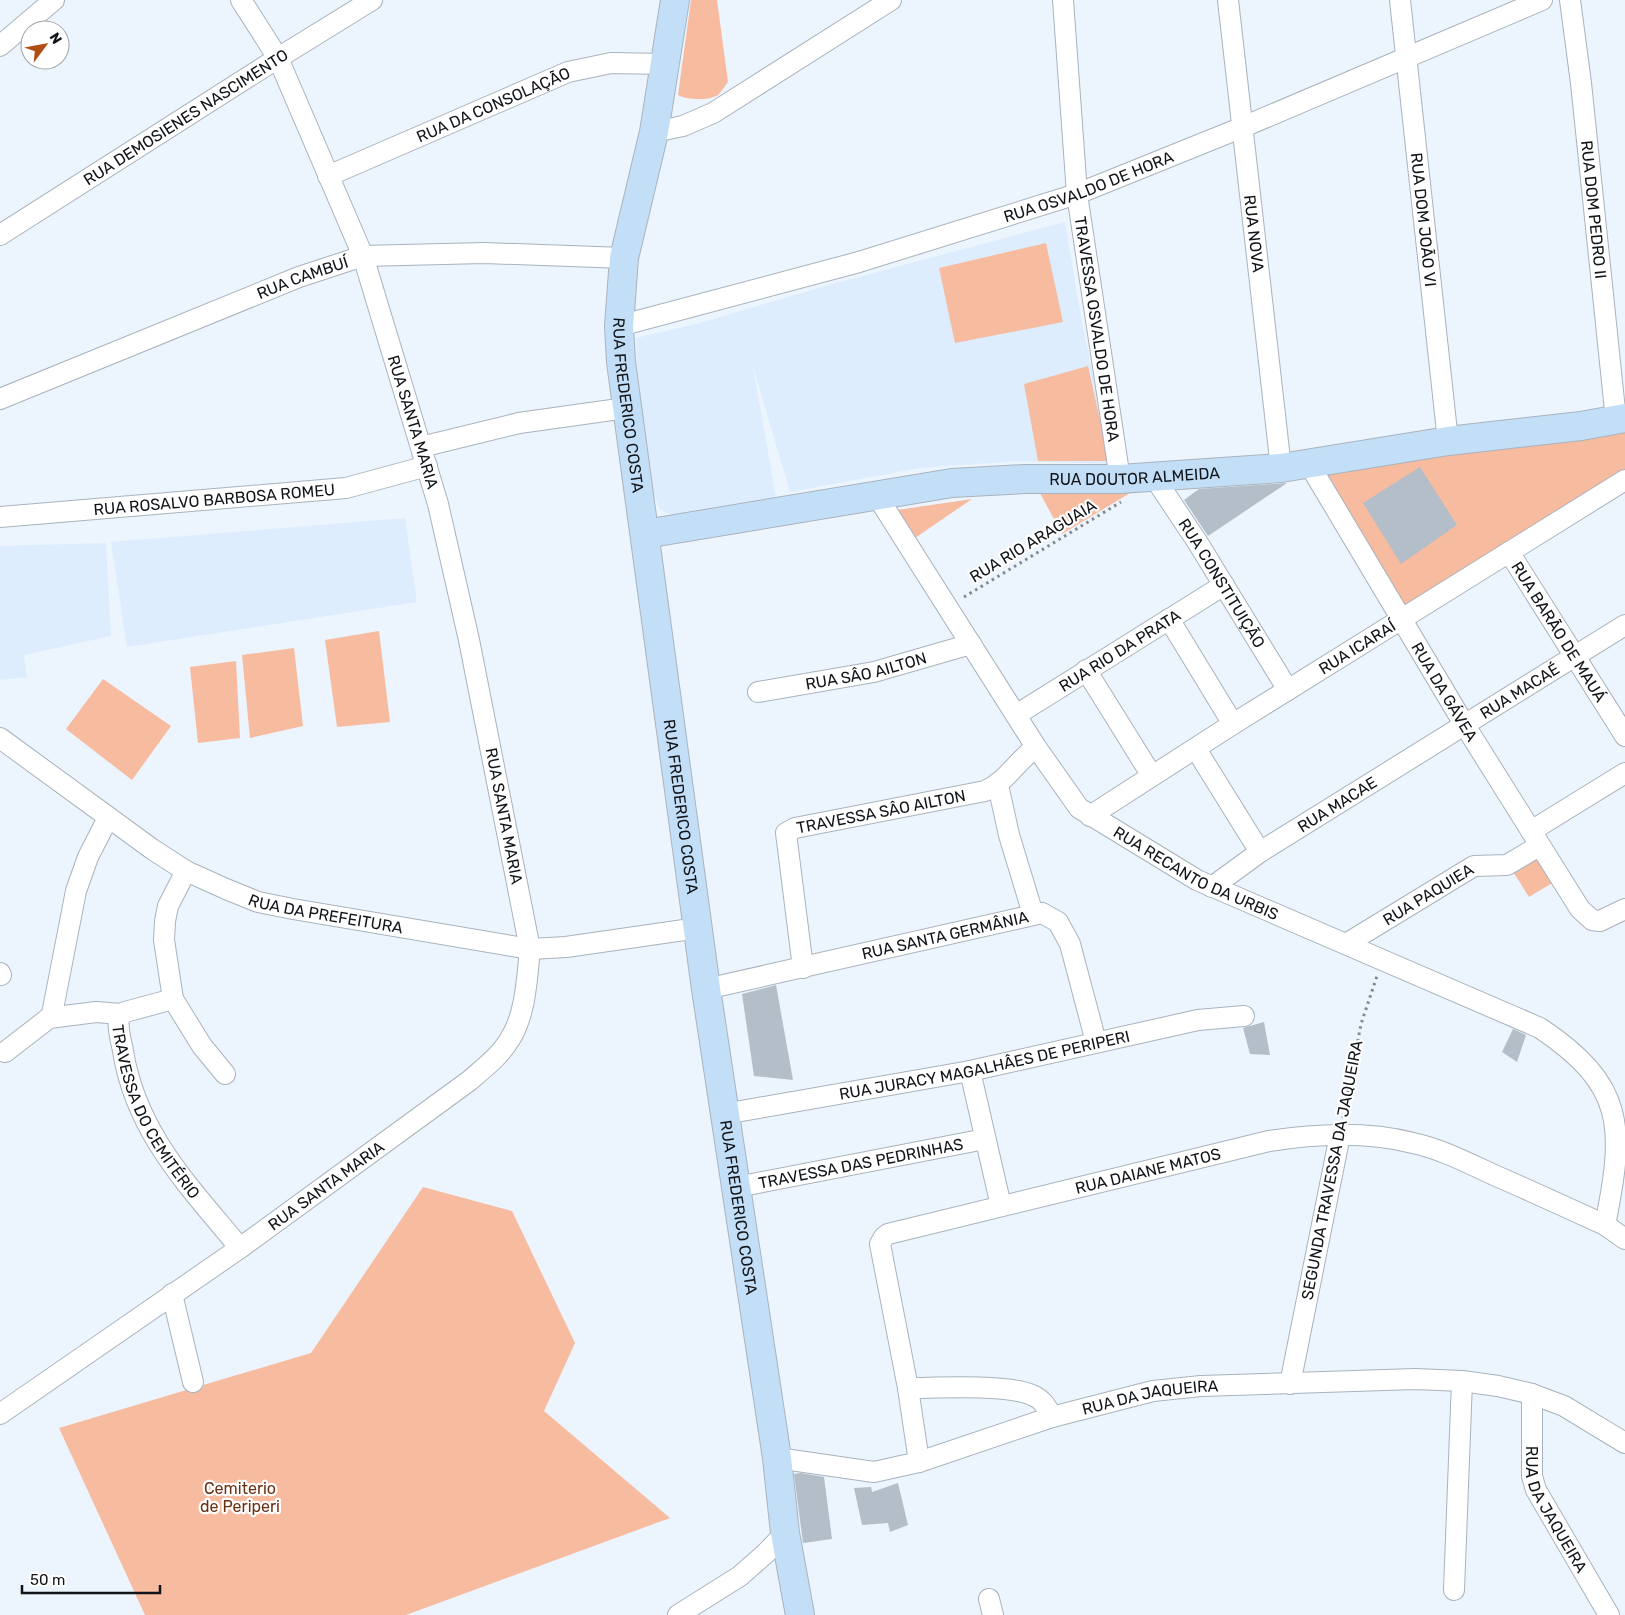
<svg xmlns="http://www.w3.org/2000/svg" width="1625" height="1615" font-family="Rubik,sans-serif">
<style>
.built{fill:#deedfe}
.green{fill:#f7bba0}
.building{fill:#b4bec8}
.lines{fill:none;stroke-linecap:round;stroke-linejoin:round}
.minor-casing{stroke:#a9b3bd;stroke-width:22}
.secondary-casing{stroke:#a9b3bd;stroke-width:30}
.path{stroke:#83898f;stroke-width:3;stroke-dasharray:2.5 4;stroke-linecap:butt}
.minor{stroke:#fff;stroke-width:20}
.secondary{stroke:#c3dff7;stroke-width:28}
.labels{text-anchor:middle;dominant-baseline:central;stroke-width:4.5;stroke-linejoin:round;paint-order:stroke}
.street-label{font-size:16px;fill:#111418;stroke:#fff}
.park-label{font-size:16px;fill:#6a3012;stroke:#fff}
</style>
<rect width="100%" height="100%" fill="#ecf4fd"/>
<g class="built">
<path d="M1065,222L1081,318L1112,464L1019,461L920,468L790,492L752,363L776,497L673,514L664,512L659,507L652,490L638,376L636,338L696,324L836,283Z"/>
<path d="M405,518L417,602L127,647L111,542Z"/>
<path d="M106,543L111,636L24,655L27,677L0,680V546Z"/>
</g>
<g class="green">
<path d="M691,0H717L728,82C725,86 721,92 718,95C709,101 687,100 678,95Z"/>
<path d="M1046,243L1063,322L955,343L939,268Z"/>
<path d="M1088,366L1109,461H1038L1024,384Z"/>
<path d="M1625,428V472L1406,608L1319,472Z"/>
<path d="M1145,484L1062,534L1040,493Z"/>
<path d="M972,499L915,538L897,510Z"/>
<path d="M379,631L390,722L337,727L325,640Z"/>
<path d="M294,648L303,726L250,738L242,655Z"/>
<path d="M236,661L240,738L198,743L190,667Z"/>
<path d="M103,679L171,726L132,780L66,729Z"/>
<path d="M1537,851L1557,880L1529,897L1512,870Z"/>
<path d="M423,1187L512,1211L575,1343L544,1411L670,1518L406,1615H145L59,1428L311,1353Z"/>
</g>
<g class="building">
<path d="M1420,467L1457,525L1401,564L1363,503Z"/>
<path d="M1287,483L1208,536L1184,500L1199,489Z"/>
<path d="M776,985L793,1080L754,1076L742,994Z"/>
<path d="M1264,1022L1270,1055L1250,1054L1243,1028Z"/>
<path d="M1513,1029L1526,1035L1517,1062L1502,1052Z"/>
<path d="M801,1473L824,1477L832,1539L803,1543L794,1474Z"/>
<path d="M898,1483L908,1525L890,1532L888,1523L862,1525L854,1488L871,1487L872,1492Z"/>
</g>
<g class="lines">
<g class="minor-casing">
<g id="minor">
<path id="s1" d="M1063,0L1077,194L1120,479"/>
<path id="s2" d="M1228,0L1281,468"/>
<path id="s3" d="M1400,0L1448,441"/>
<path id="s4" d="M1570,0L1581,83L1616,420"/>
<path d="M0,46L54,0"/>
<path d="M654,132L683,126L713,113L891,0"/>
<path id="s5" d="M328,176L568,72L611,63L665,64"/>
<path id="s6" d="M0,235L278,58L372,0"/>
<path id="s7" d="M619,326L859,262L1077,194L1243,127L1542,0"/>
<path id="s8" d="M0,399L299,277L363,256L484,253L624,258"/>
<path d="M421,447L519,423L626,408"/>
<path id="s9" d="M1309,464L1464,724L1580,909L1592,920L1600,921L1625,909"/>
<path id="s10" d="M1154,477L1198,543L1288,690"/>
<path id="s11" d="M877,496L1036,747L1079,808L1197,880L1540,1028C1625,1085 1625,1127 1605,1225"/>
<path id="s12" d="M0,517L346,488L427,466"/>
<path id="s13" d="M1509,552L1625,736"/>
<path d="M1169,619L1233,724"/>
<path d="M1086,670L1152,776"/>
<path id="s14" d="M758,692L874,672L971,644"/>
<path id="s15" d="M1016,715L1224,585"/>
<path id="s16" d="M0,738L152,849L186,871L226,889L258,902L293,909L530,949L566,947L698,928"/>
<path d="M1196,749L1260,852"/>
<path d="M998,785L1009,835L1033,914"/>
<path id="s17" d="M1090,816L1233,724L1625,480"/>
<path d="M1531,831L1625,773"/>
<path d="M186,871L168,906L165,921L164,940L173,999L202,1046L225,1074"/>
<path id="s18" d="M1212,887L1260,852L1625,625"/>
<path id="s19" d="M1346,944L1474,866L1507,865L1539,846"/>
<path id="s20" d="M803,968L786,833L795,828L985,791C1006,782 1017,761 1036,747"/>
<path d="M0,973L1,975"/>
<path id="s21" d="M706,989L1042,913L1058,922L1070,944L1096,1042"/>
<path id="s22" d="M173,999L125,1012L119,1017C117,1028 121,1040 123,1051C136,1133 189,1186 240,1248"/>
<path d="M49,1018L52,1014L76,891L88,857L108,818"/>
<path d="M5,1052L49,1018L96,1012L121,1014"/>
<path d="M970,1071L1001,1206"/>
<path id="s23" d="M724,1114L970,1071L1198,1020L1244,1016"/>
<path id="s24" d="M737,1187L985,1139"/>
<path d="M172,1294L193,1382"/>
<path d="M1290,1384L1340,1135"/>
<path d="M908,1388C938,1388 1007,1384 1032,1395C1042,1399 1047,1407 1052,1417"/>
<path id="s25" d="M1532,1394V1476L1536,1490L1609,1615"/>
<path id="s26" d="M0,1414L240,1248L469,1081C484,1068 500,1056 510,1039C526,1014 527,977 530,949L469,640L438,504L363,256L278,58L241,0"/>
<path id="s27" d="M777,1458L874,1472L919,1462L1052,1417L1153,1391L1201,1386L1415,1379L1462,1381L1498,1386L1532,1394L1564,1406L1625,1443"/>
<path id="s28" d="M919,1462L908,1388L880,1244L884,1237L888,1234L1269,1141C1316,1134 1365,1131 1413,1143C1441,1149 1468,1163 1494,1175C1531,1191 1568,1208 1605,1225L1625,1239"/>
<path d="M1454,1590L1462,1381"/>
<path d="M989,1599L993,1615"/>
<path d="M678,1615L740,1576L766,1553L785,1533"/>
</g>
</g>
<g class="secondary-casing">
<g id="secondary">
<path id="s29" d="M675,0L654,132L624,258L619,326L621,362L706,989L777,1458L785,1533L800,1615"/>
<path id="s30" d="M645,534L952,483L1025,479H1120L1281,468L1448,441L1581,426L1625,418"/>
</g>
</g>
<g class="path">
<path d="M964,597L1121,502"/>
<path d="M1343,1118L1361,1024L1377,976"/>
</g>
<use href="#minor" class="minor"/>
<use href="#secondary" class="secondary"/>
</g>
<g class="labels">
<g class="street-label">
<text stroke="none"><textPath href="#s5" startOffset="180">RUA DA CONSOLAÇÃO</textPath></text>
<text stroke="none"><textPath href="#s6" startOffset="220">RUA DEMOSIENES NASCIMENTO</textPath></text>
<text stroke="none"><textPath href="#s7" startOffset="490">RUA OSVALDO DE HORA</textPath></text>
<text stroke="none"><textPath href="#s4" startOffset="211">RUA DOM PEDRO II</textPath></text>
<text stroke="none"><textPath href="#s3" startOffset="221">RUA DOM JOÃO VI</textPath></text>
<text stroke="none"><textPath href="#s2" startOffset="235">RUA NOVA</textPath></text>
<text stroke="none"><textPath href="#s8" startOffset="326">RUA CAMBUÍ</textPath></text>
<text stroke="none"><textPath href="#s1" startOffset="331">TRAVESSA OSVALDO DE HORA</textPath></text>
<text stroke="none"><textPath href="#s29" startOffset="411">RUA FREDERICO COSTA</textPath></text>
<text transform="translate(413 422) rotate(73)">RUA SANTA MARIA</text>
<text stroke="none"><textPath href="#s30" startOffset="494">RUA DOUTOR ALMEIDA</textPath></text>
<text stroke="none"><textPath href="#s12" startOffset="215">RUA ROSALVO BARBOSA ROMEU</textPath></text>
<text transform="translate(1033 541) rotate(-31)">RUA RIO ARAGUAIA</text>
<text stroke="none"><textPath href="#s10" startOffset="126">RUA CONSTITUIÇÃO</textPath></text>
<text stroke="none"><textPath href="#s13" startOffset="94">RUA BARÃO DE MAUÁ</textPath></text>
<text stroke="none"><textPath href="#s17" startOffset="316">RUA ICARAÍ</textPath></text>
<text stroke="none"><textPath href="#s15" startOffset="122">RUA RIO DA PRATA</textPath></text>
<text stroke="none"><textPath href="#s14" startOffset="110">RUA SÂO AILTON</textPath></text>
<text stroke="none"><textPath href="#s18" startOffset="365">RUA MACAÉ</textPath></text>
<text stroke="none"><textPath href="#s9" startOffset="265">RUA DA GÁVEA</textPath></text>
<text stroke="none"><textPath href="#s18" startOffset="150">RUA MACAE</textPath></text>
<text stroke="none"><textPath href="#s29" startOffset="816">RUA FREDERICO COSTA</textPath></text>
<text stroke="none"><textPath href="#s20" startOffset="234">TRAVESSA SÂO AILTON</textPath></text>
<text transform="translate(504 816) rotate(79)">RUA SANTA MARIA</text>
<text stroke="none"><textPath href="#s11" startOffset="506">RUA RECANTO DA URBIS</textPath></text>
<text stroke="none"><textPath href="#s19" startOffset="96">RUA PAQUIEA</textPath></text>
<text stroke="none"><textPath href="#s16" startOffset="376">RUA DA PREFEITURA</textPath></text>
<text stroke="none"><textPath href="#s21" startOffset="245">RUA SANTA GERMÂNIA</textPath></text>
<text stroke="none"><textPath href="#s23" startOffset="265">RUA JURACY MAGALHÂES DE PERIPERI</textPath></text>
<text stroke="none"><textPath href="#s22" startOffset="161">TRAVESSA DO CEMITÉRIO</textPath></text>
<text stroke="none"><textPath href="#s24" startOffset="126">TRAVESSA DAS PEDRINHAS</textPath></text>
<text stroke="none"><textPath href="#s28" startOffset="502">RUA DAIANE MATOS</textPath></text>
<text transform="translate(1332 1170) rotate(-79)">SEGUNDA TRAVESSA DA JAQUEIRA</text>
<text stroke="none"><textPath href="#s26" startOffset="398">RUA SANTA MARIA</textPath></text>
<text stroke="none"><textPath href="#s29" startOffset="1221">RUA FREDERICO COSTA</textPath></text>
<text stroke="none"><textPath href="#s27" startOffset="385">RUA DA JAQUEIRA</textPath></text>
<text stroke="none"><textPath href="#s25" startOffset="121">RUA DA JAQUEIRA</textPath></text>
</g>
<g class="park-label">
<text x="240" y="1488">Cemiterio<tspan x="240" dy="18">de Periperi</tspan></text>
</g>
</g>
<g transform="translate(45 45) rotate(58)"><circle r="24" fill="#ffffff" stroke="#a0a1a3"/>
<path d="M0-4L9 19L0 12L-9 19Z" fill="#b04d13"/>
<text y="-8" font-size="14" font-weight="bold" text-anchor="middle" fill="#111418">N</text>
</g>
<path d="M22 1585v8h138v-8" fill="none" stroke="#111418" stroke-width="2.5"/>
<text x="30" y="1585" font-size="15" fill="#111418" stroke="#ffffff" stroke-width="4" paint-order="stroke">50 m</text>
</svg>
